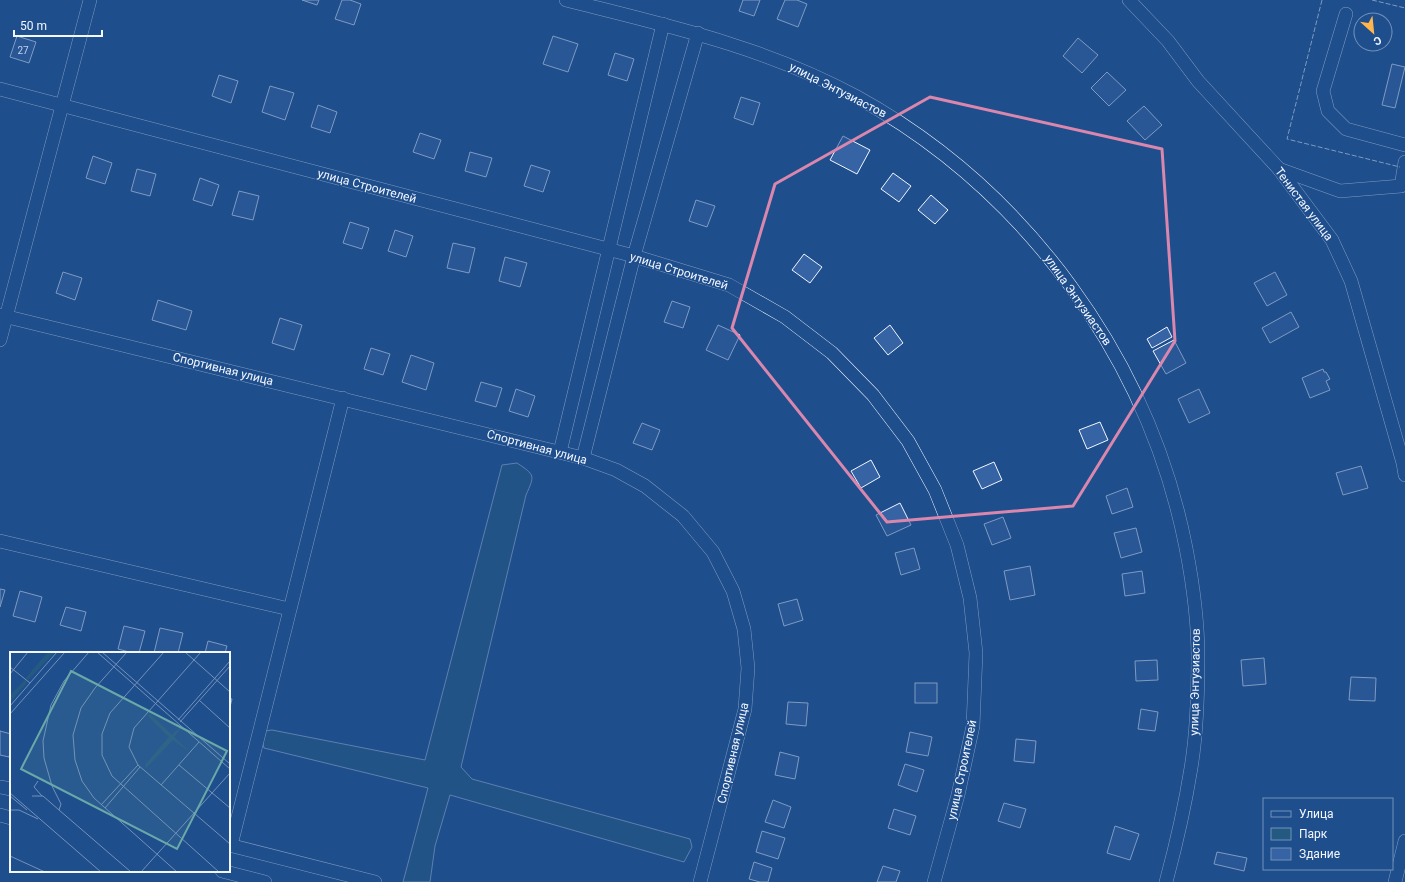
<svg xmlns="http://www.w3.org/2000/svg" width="1405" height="882" font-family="Roboto,sans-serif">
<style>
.green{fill:#245a82;stroke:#a8bbd7}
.building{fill:#3563a3;stroke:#f2f6ff}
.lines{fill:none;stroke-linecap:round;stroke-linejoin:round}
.minor-casing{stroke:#f2f6ff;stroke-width:14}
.minor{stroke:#1f4e8c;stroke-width:13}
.fence{stroke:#f2f6ff;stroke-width:1;stroke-dasharray:5 2;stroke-linecap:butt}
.marked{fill:none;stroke:#da87ad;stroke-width:3;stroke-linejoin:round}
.labels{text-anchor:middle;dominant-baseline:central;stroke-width:3;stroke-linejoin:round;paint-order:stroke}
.number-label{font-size:10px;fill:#c3d1e8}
.street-label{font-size:12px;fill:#f2f6ff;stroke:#1f4e8c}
.inset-road{fill:none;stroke:#7391ba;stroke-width:1}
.view{fill:#6aa9a8;fill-opacity:0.15;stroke:#6aa9a8;stroke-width:2}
.inset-edge{fill:none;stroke:#f2f6ff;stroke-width:2}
</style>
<rect width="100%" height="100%" fill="#1f4e8c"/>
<path class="green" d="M517,463C535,475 535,475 526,495L461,767L472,779L690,839L692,847L684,862L450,795L435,846L430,882H403L428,788L264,748L262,740L264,731L272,730L425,760L502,465Z"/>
<g class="building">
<path d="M302,0H319L317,5Z"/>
<path d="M342,0H350L361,4L354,25L335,19Z"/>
<path d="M743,0H760L754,16L739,11Z"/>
<path d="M785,0H797L807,4L798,27L777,19Z"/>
<path d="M17,36L36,42L29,63L10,57Z"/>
<path d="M553,36L578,44L568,72L543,64Z"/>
<path d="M1078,38L1098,55L1082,73L1063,56Z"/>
<path d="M615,53L634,59L627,81L608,75Z"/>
<path d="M1392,64L1405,67L1395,108L1382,105Z"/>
<path d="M1107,72L1126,90L1109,106L1091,88Z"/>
<path d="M219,75L238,81L231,103L212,96Z"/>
<path d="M270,86L294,93L285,120L262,112Z"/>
<path d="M741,97L760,103L753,125L734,118Z"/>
<path d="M318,105L337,112L330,133L311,127Z"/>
<path d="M1144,106L1162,125L1145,140L1127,121Z"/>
<path d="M420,133L441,140L434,159L413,152Z"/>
<path d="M843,136L870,150L857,174L830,160Z"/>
<path d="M470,152L492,158L486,177L465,171Z"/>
<path d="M93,156L112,163L105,184L86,178Z"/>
<path d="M531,165L550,171L543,192L524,186Z"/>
<path d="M137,169L156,174L150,196L131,191Z"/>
<path d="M893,173L911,186L899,202L881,189Z"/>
<path d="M200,178L219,185L212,206L193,200Z"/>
<path d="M239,191L259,196L253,220L232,215Z"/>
<path d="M931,195L948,210L935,224L918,210Z"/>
<path d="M696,200L715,206L707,227L689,221Z"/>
<path d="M350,222L369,228L362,249L343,243Z"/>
<path d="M395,230L413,236L406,257L388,251Z"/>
<path d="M453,243L475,248L469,273L447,268Z"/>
<path d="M804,254L822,267L810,283L792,270Z"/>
<path d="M505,257L527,263L520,287L499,281Z"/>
<path d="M63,272L82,278L75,300L56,293Z"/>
<path d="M1275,272L1287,295L1267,306L1254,283Z"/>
<path d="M158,300L192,311L186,330L152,320Z"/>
<path d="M672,301L690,307L683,328L664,322Z"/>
<path d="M1291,312L1299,327L1270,343L1262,328Z"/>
<path d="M280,318L302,325L294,350L272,343Z"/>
<path d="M718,325L740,335L728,360L706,350Z"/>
<path d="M890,325L903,343L888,355L874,338Z"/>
<path d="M1167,327L1172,337L1152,348L1147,339Z"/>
<path d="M1174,340L1186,363L1166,374L1153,351Z"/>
<path d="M371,348L390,354L383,375L364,369Z"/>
<path d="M411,355L434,363L426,390L402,382Z"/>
<path d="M1323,369L1324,372H1326L1330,379L1326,381L1330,390L1310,398L1302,378Z"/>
<path d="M481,382L502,388L496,407L475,401Z"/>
<path d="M516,389L535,396L528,417L509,411Z"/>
<path d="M1199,389L1210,413L1189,423L1178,399Z"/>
<path d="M1100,422L1108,440L1087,449L1079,430Z"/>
<path d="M642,423L660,430L652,450L633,443Z"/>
<path d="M871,460L880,477L861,488L851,471Z"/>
<path d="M994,462L1002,480L982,489L973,471Z"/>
<path d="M1361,466L1368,488L1343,495L1336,473Z"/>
<path d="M1127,488L1133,507L1112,514L1106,496Z"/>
<path d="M900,503L911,525L887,536L876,515Z"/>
<path d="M1003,517L1011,538L992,545L984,524Z"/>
<path d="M1136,528L1142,552L1121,558L1114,533Z"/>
<path d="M914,548L920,569L901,575L895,553Z"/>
<path d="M1030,566L1035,595L1010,600L1004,571Z"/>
<path d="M1142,571L1145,593L1125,596L1122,574Z"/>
<path d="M0,589L5,590L0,607Z"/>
<path d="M20,591L42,597L35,622L13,616Z"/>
<path d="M797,599L803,620L784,626L778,604Z"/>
<path d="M66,607L86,612L81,631L60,625Z"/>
<path d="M124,626L145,631L139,653H133L118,649Z"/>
<path d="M160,628L183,633L178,653H154Z"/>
<path d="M208,641L227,646L225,653H205Z"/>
<path d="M1264,658L1266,684L1243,686L1241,660Z"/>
<path d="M1157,660L1158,680L1136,681L1135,661Z"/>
<path d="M1351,677L1376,678L1375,701L1349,700Z"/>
<rect x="915" y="683" width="22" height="20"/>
<path d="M229,698L232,699L229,711Z"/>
<path d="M788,702L808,703L806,726L786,724Z"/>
<path d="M1141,709L1158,712L1155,731L1138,729Z"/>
<path d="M0,731L11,734V749L9,757L0,755Z"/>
<path d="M910,732L932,737L928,756L906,752Z"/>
<path d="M1016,739L1036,741L1034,763L1014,761Z"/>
<path d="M780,752L799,757L795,779L775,775Z"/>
<path d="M905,764L924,770L917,792L898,785Z"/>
<path d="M773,800L791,807L784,828L765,822Z"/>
<path d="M1004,803L1026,809L1020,828L998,821Z"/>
<path d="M894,809L916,816L910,835L888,828Z"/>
<path d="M1115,826L1139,834L1130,860L1107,853Z"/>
<path d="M762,831L785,838L778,859L756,852Z"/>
<path d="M1217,852L1247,858L1244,871L1214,864Z"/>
<path d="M754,862L772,868L768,882H760L749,879Z"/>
<path d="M883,866L900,871L896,882H877Z"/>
</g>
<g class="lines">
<g class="minor-casing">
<g id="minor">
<path d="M566,0C665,25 766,47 857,97C1026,190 1149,359 1186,548C1193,584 1198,621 1198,658C1198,695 1197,732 1191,768C1185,806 1176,845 1166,882"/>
<path d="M1129,0L1168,41L1198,81L1279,169L1332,240L1351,281L1403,463L1405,475"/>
<path d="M1346,14L1323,91L1328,111L1346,129L1405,145"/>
<path d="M0,89L634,256L729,285L785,317L832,353L873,395L908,441L935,490L957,545L970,598L976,653L973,726L958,795L934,882"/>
<path d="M1279,169L1340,191L1401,186L1405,162"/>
<path d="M0,315L583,458L616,470L645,486L683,516L713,552L733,591L744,629L748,668L745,709L700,882"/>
<path d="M0,340L90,0"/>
<path d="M560,452L663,24"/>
<path d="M583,458L634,256L698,33"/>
<path d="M0,541L289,609"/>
<path d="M0,787L11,789"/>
<path d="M0,815L11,818"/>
<path d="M229,845L375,882"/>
<path d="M231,845L343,398"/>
<path d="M222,871L265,882"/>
<path d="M1395,882L1405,841"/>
</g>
</g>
<use href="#minor" class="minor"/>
<g class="fence">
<path d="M1322,0L1287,139L1400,167"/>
<path d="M1372,0L1405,8"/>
</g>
</g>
<path d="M0 0H1405V882H0ZM930,97L1162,149L1175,341L1073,506L887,522L732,328L775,184Z" fill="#1f4e8c" fill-opacity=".55" fill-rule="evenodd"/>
<path class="marked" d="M930,97L1162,149L1175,341L1073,506L887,522L732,328L775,184Z"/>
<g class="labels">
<g class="number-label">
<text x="23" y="50">27</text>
</g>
<g class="street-label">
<text transform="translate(838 90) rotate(27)">улица Энтузиастов</text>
<text transform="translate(367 186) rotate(15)">улица Строителей</text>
<text transform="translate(1304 204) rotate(53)">Тенистая улица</text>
<text transform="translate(679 271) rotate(17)">улица Строителей</text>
<text transform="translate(1078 300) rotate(55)">улица Энтузиастов</text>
<text transform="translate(223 369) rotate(14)">Спортивная улица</text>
<text transform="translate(537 447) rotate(15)">Спортивная улица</text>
<text transform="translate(1195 682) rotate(-89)">улица Энтузиастов</text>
<text transform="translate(733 753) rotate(-77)">Спортивная улица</text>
<text transform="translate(962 770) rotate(-78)">улица Строителей</text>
</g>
</g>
<g transform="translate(10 652)">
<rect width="220" height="220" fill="#1f4e8c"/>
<path d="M38,0H45L18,28L16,26L19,22ZM15,28L17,31L0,50V43ZM140,62L162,83L173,73L164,85L180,100L163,88L136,116L135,113L159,85L138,64Z" fill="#245a82"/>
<path class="inset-road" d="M79,0L54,29L41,53L33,89L34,106L42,134L51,152L49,158L121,220M87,0L220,117M92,0L220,112M117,0L85,36L71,56L63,83L65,108L72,129L84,146L167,220M154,0L100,61L92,82V103L102,124L209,220M175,0L220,40M191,0L124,76L119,95L128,113L220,192M0,15L20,31M0,22L18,0M189,48L220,76M0,54L47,0M0,62L55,0M168,68L220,9M170,70L220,14M169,113L220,156M28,129L24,135L32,144M151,133L189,90M0,141L91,220M0,144L17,158M22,144H33L49,158M91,153L128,113M95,156L130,115M0,158H9L28,167M0,204L35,220M131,220L220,121"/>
<path class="view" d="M61,19L217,99L167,197L11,117Z"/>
<rect width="220" height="220" class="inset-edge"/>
</g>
<rect x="1263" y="798" width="130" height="72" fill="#1f4e8c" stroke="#7391ba"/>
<rect x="1271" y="811" width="20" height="6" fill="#1f4e8c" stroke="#7391ba"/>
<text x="1299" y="818" font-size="12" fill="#f2f6ff">Улица</text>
<rect x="1271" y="828" width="20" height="12" fill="#245a82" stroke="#7391ba"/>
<text x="1299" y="838" font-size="12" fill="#f2f6ff">Парк</text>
<rect x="1271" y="848" width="20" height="12" fill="#3563a3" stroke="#7391ba"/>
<text x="1299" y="858" font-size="12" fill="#f2f6ff">Здание</text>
<g transform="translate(1373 32) rotate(153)"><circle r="19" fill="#1f4e8c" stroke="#7391ba"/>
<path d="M0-3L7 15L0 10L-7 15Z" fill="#ffb74d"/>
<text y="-6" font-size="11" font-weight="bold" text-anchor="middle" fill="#f2f6ff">С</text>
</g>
<path d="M14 30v6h88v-6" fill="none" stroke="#f2f6ff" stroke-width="2"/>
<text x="20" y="30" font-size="12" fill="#f2f6ff" stroke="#1f4e8c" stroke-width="3" paint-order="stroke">50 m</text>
</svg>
